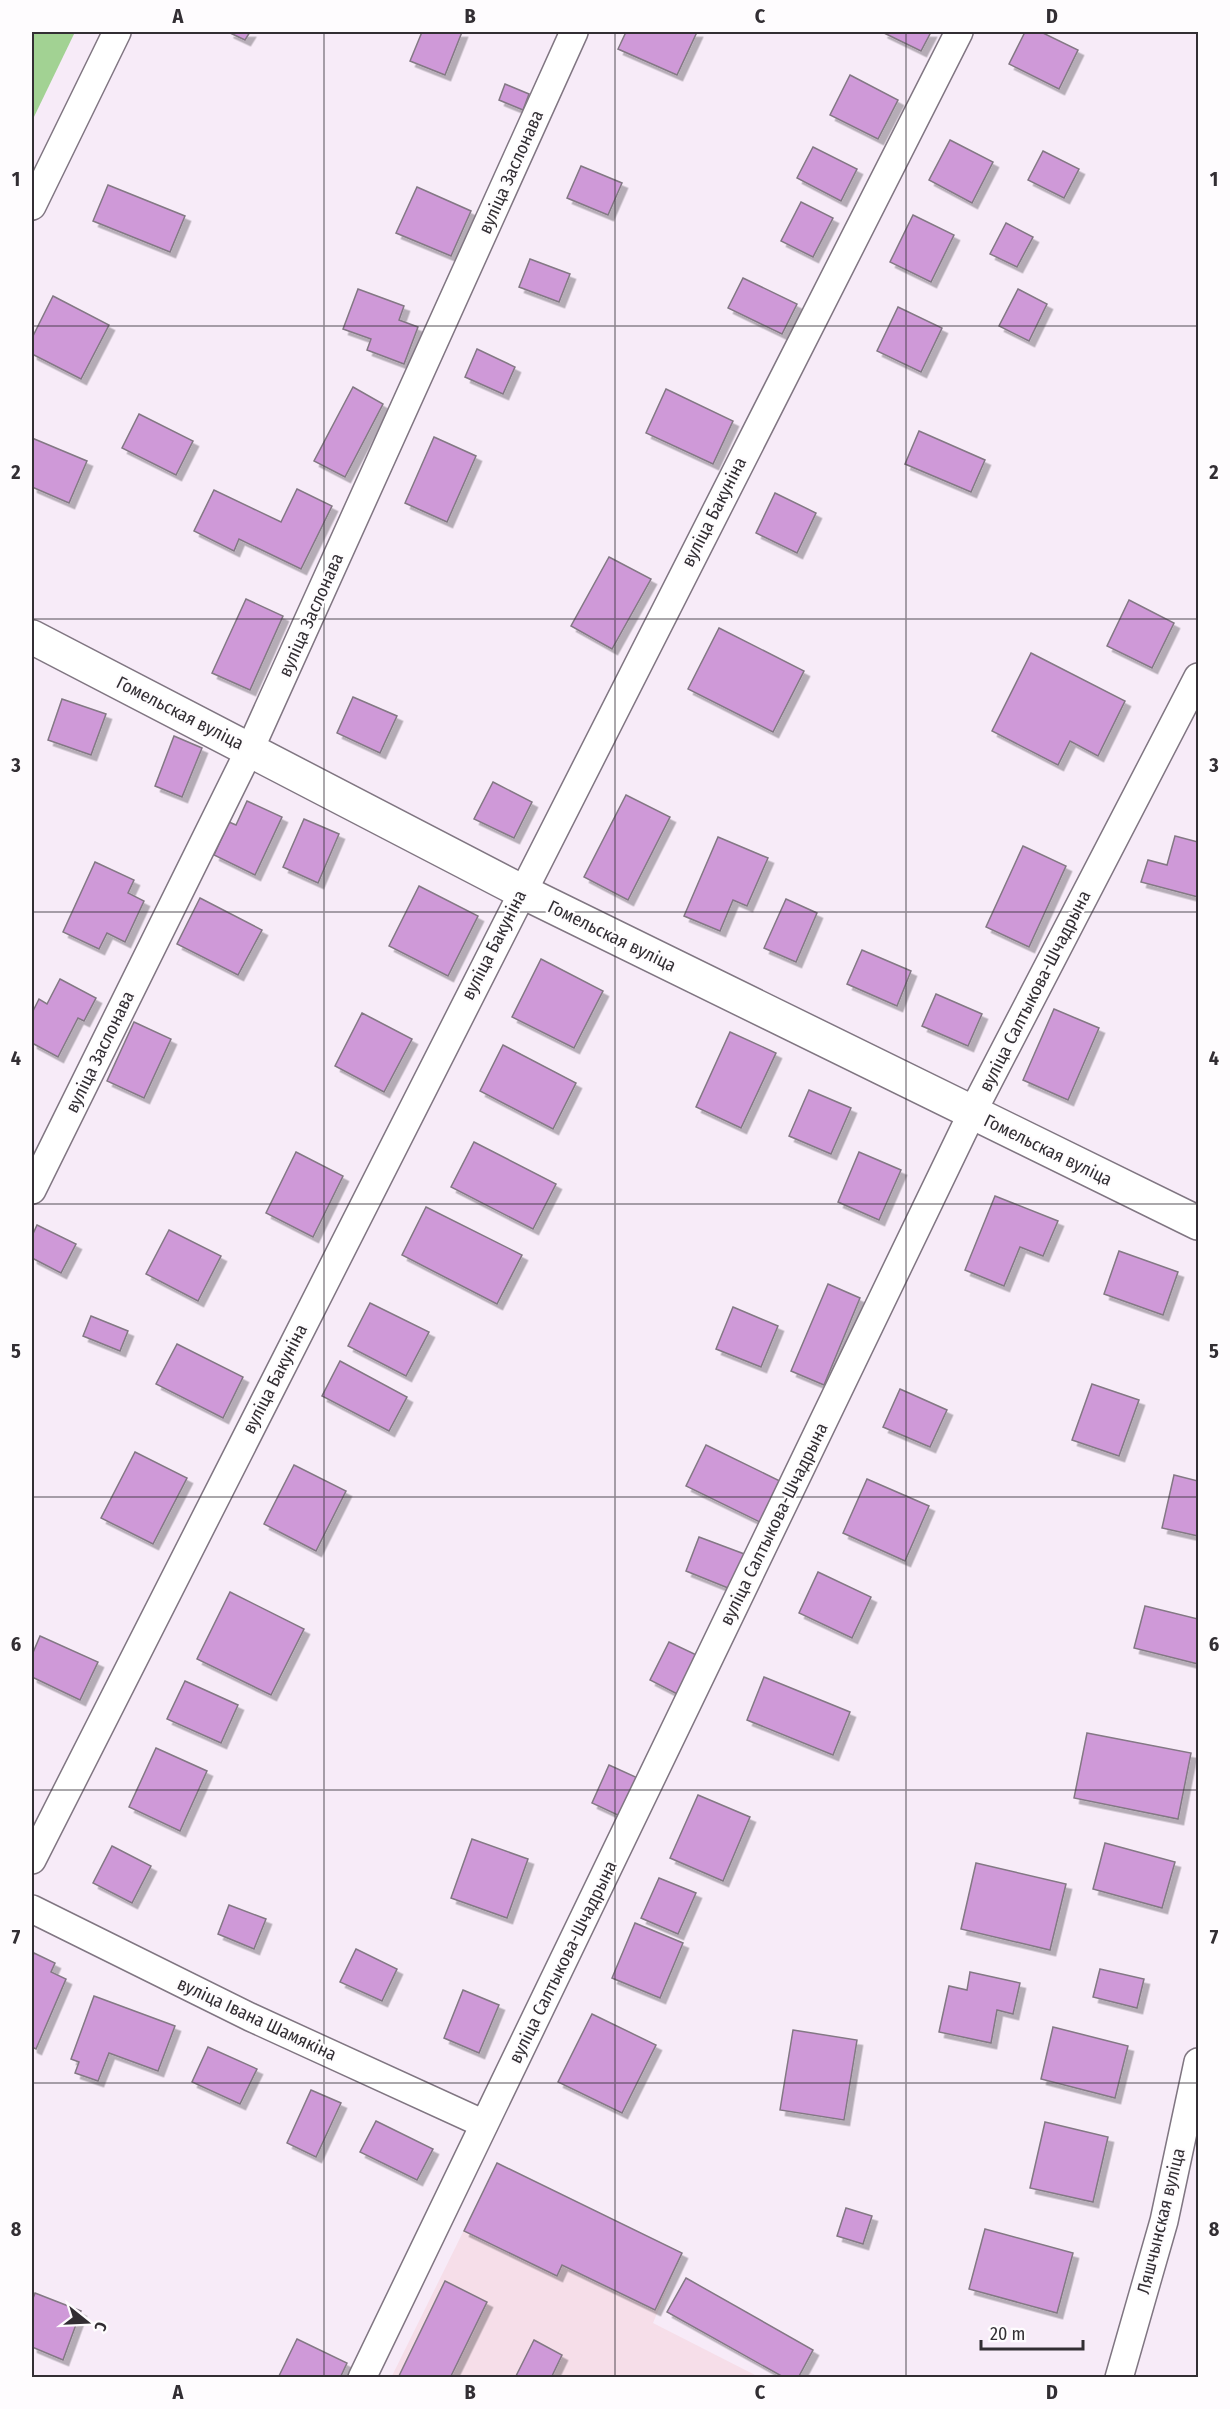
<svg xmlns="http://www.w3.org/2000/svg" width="1230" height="2409" font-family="'Fira Sans Condensed',sans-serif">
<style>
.commercial{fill:#f6dee9}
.green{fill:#a2d293}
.building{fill:#cf99d8;stroke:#837884;stroke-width:1.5;filter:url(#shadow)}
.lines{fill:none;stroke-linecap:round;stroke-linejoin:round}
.minor-casing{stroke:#807682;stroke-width:30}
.tertiary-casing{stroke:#807682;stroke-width:36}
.minor{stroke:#fff;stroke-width:27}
.tertiary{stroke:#fff;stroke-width:33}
.grid{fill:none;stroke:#322e33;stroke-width:1.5;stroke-opacity:0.55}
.labels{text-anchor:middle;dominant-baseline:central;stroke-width:4.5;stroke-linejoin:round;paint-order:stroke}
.street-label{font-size:18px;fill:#322e33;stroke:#fefcfe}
.neatline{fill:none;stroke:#322e33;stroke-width:2}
.grid-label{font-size:20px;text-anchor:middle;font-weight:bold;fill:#322e33}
</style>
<defs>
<filter id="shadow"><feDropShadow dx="5.5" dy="5.5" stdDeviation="0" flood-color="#0004"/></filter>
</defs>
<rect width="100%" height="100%" fill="#f7ebf8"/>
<path class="commercial" d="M497,2163L682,2253L653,2323L759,2377L391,2378Z"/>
<path class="green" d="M32,32H75L32,121Z"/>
<g class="building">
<path d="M228,32H250L245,40Z"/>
<path d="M422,32H462L445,75L410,61Z"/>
<path d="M626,32H697L677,75L618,49Z"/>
<path d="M882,32H931L921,51Z"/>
<path d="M1025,32H1041L1078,50L1059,89L1009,64Z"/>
<path d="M850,75L898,100L878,139L830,115Z"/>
<path d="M505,84L529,94L523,110L499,100Z"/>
<path d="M950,140L993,162L972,203L929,180Z"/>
<path d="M813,147L857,169L841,201L797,178Z"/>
<path d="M1043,151L1079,169L1064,198L1028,180Z"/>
<path d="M581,166L622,183L608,215L567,198Z"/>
<path d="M108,185L185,216L170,252L93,221Z"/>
<path d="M417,187L471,211L451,256L396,233Z"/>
<path d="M801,202L833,218L813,257L781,241Z"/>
<path d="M913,215L954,235L931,282L890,262Z"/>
<path d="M1006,223L1033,237L1017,267L990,254Z"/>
<path d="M530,259L570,274L559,302L519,287Z"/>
<path d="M743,278L797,304L782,334L728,308Z"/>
<path d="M358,289L404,306L399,320L418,327L404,364L367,350L371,339L343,329Z"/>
<path d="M1018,289L1047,304L1029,341L999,326Z"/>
<path d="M53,296L109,325L81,379L32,354V338Z"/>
<path d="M898,307L942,328L921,372L877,351Z"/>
<path d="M477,349L515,367L503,394L465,377Z"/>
<path d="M353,387L383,404L345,477L314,461Z"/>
<path d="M666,389L733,421L713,464L646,433Z"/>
<path d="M139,414L193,441L176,475L122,448Z"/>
<path d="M919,431L985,460L971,492L905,464Z"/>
<path d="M434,437L476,456L447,522L405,503Z"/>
<path d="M32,438L87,461L69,503L32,487Z"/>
<path d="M297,489L332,506L301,569L239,539L234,551L194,531L214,490L281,522Z"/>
<path d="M775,493L816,513L797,553L756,533Z"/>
<path d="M609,557L651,579L612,649L571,626Z"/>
<path d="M246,599L283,616L250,690L212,673Z"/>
<path d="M1129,600L1174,623L1152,668L1107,646Z"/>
<path d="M719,628L804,671L773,732L688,689Z"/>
<path d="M1031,653L1125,701L1098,756L1070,741L1058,765L992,731Z"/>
<path d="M353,697L397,716L380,753L337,733Z"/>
<path d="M62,699L106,714L91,755L48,740Z"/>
<path d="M174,736L202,748L182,797L155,786Z"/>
<path d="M493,782L532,802L514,838L474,819Z"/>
<path d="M626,795L670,817L628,900L584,877Z"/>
<path d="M247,801L282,817L255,875L214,855L229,822L236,825Z"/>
<path d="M304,819L339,834L318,883L283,867Z"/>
<path d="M1175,836L1198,842V897L1141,882L1148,860L1167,865Z"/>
<path d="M718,837L768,858L747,906L733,900L720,931L684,916Z"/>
<path d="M1023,846L1066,866L1029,947L986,927Z"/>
<path d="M95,862L134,880L128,893L144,901L125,942L107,933L99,949L63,932Z"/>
<path d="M419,886L478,916L448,976L389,946Z"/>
<path d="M200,898L262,930L238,975L177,944Z"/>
<path d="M786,899L817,913L796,962L764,948Z"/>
<path d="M862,950L911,971L897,1006L847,984Z"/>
<path d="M541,959L603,991L574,1048L512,1017Z"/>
<path d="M60,979L96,998L84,1021L78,1018L58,1057L32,1043V1013L39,999L47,1004Z"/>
<path d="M936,994L982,1014L968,1046L922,1026Z"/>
<path d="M1054,1009L1099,1028L1068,1100L1023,1080Z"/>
<path d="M362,1013L412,1039L384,1092L335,1066Z"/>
<path d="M134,1022L171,1039L144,1098L107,1081Z"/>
<path d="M730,1032L776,1053L741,1128L696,1107Z"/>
<path d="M503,1045L576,1083L553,1129L480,1091Z"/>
<path d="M809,1090L851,1108L831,1154L789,1136Z"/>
<path d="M474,1142L556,1184L533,1229L451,1187Z"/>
<path d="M296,1152L343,1176L313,1237L266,1213Z"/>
<path d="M859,1152L901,1170L879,1220L838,1202Z"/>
<path d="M995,1196L1058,1221L1043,1256L1020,1247L1004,1286L965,1270Z"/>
<path d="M426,1207L522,1255L497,1304L402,1255Z"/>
<path d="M37,1225L76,1244L61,1273L32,1258V1236Z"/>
<path d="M169,1230L221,1256L198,1301L146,1274Z"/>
<path d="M1119,1251L1178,1272L1163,1315L1104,1294Z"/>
<path d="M828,1284L860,1298L824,1385L791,1371Z"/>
<path d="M370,1303L429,1332L406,1376L348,1346Z"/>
<path d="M733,1307L778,1326L761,1367L716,1349Z"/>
<path d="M91,1316L128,1331L120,1351L83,1336Z"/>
<path d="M177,1344L243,1377L223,1418L156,1384Z"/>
<path d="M340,1361L407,1397L389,1431L322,1396Z"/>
<path d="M1092,1384L1139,1400L1119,1456L1072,1440Z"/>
<path d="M900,1389L947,1410L930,1447L883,1427Z"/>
<path d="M706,1445L784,1483L764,1524L686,1486Z"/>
<path d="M135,1452L187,1478L153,1544L101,1518Z"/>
<path d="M294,1465L346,1491L316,1551L264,1524Z"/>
<path d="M1174,1475L1198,1481V1536L1162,1528Z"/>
<path d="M867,1479L929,1506L905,1561L843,1533Z"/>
<path d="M699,1537L747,1555L733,1590L686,1571Z"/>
<path d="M818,1572L871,1597L852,1638L799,1613Z"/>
<path d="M230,1592L304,1629L271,1695L197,1659Z"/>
<path d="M1145,1606L1198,1619V1664L1134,1648Z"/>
<path d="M40,1636L98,1662L80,1700L32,1677V1655Z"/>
<path d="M669,1642L705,1659L685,1698L650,1680Z"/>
<path d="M764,1677L850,1712L833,1755L747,1720Z"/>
<path d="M185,1681L238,1705L221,1743L167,1719Z"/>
<path d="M1087,1733L1191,1753L1178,1819L1074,1798Z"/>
<path d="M156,1748L207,1771L180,1831L129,1807Z"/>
<path d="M609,1765L640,1779L622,1817L592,1803Z"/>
<path d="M698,1795L750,1817L723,1881L670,1858Z"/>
<path d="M472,1839L528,1859L507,1918L451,1898Z"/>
<path d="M1105,1843L1175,1862L1162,1908L1093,1889Z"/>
<path d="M112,1846L151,1866L132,1903L93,1883Z"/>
<path d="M976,1863L1066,1884L1050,1950L961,1929Z"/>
<path d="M659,1878L696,1893L678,1934L641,1918Z"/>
<path d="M229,1905L266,1919L254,1949L218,1934Z"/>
<path d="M635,1923L683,1943L660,1998L612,1978Z"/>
<path d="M356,1949L397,1969L382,2001L340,1982Z"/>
<path d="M34,1953L55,1963L51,1972L66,1979L36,2049L32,2047V1958Z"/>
<path d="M1100,1969L1144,1979L1137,2008L1093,1997Z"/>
<path d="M970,1972L1020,1983L1013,2014L997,2010L991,2043L939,2032L949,1986L967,1990Z"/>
<path d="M463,1990L499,2005L479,2053L444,2038Z"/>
<path d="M94,1996L175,2026L158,2071L109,2053L98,2081L75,2073L79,2062L71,2059Z"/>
<path d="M592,2014L656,2045L622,2113L558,2082Z"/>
<path d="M1053,2027L1128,2046L1115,2098L1041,2079Z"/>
<path d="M793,2030L857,2040L844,2120L780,2110Z"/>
<path d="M208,2047L257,2069L240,2104L192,2082Z"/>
<path d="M311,2090L341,2103L316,2157L287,2143Z"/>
<path d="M376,2121L433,2149L417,2180L360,2152Z"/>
<path d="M1045,2122L1108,2137L1093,2202L1030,2188Z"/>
<path d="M497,2163L682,2253L655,2310L562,2265L557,2276L464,2231Z"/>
<path d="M846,2208L872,2216L863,2244L837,2236Z"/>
<path d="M985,2229L1073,2253L1057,2313L969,2289Z"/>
<path d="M686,2278L813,2350L798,2378H785L667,2312Z"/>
<path d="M445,2281L487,2302L450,2378H398Z"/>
<path d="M35,2293L81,2311L63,2360L32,2347V2301Z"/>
<path d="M297,2339L347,2363L340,2378H278Z"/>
<path d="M534,2340L562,2355L551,2378H515Z"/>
</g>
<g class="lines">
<g class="minor-casing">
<g id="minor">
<path d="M32,206L117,32"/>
<path d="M32,1190L250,749L574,32"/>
<path d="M32,1860L959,32"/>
<path d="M32,1909L250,2017L484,2124"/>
<path d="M362,2378L972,1113L1198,677"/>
<path d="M1119,2378L1164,2221L1198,2062"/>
</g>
</g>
<g class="tertiary-casing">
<path id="tertiary" d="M32,637L521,891L1198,1223"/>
</g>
<use href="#minor" class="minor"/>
<use href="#tertiary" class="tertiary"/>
</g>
<path class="grid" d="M324,32V2378M615,32V2378M906,32V2378M32,326H1198M32,619H1198M32,912H1198M32,1204H1198M32,1497H1198M32,1790H1198M32,2083H1198"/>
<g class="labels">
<g class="street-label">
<text transform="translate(511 172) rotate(-66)">вуліца Заслонава</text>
<text transform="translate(714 512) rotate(-63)">вуліца Бакуніна</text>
<text transform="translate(311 615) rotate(-66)">вуліца Заслонава</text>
<text transform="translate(180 713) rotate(27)">Гомельская вуліца</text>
<text transform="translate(612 936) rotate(26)">Гомельская вуліца</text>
<text transform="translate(494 945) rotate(-63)">вуліца Бакуніна</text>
<text transform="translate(1035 991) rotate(-63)">вуліца Салтыкова-Шчадрына</text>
<text transform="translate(100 1052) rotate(-64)">вуліца Заслонава</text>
<text transform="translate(1048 1150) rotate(26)">Гомельская вуліца</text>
<text transform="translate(275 1379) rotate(-63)">вуліца Бакуніна</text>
<text transform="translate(774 1524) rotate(-64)">вуліца Салтыкова-Шчадрына</text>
<text transform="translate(563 1962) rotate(-64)">вуліца Салтыкова-Шчадрына</text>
<text transform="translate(257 2019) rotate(25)">вуліца Івана Шамякіна</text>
<text transform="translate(1161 2221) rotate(-76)">Ляшчынская вуліца</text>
</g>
</g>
<rect width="1230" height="2409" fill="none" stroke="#fefcfe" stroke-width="66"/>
<g transform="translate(87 2322) rotate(108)" stroke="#fefcfe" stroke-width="4.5" paint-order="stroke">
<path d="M0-4.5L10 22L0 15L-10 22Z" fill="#322e33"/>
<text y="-9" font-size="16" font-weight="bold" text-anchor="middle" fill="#322e33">С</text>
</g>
<path d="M981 2340v9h102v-9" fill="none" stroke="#322e33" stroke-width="3"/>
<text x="990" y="2340" font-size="18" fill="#322e33" stroke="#fefcfe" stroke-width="4.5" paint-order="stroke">20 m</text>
<rect x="33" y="33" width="1164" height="2343" class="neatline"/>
<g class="grid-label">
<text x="178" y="23">A</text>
<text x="470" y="23">B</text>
<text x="760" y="23">C</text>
<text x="1052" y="23">D</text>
<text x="16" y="186">1</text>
<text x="1214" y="186">1</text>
<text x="16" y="479">2</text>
<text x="1214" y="479">2</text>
<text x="16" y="772">3</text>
<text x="1214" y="772">3</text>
<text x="16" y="1065">4</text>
<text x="1214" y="1065">4</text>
<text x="16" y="1358">5</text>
<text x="1214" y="1358">5</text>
<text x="16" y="1651">6</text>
<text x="1214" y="1651">6</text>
<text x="16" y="1944">7</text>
<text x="1214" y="1944">7</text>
<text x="16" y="2236">8</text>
<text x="1214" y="2236">8</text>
<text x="178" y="2399">A</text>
<text x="470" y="2399">B</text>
<text x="760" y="2399">C</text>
<text x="1052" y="2399">D</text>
</g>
</svg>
